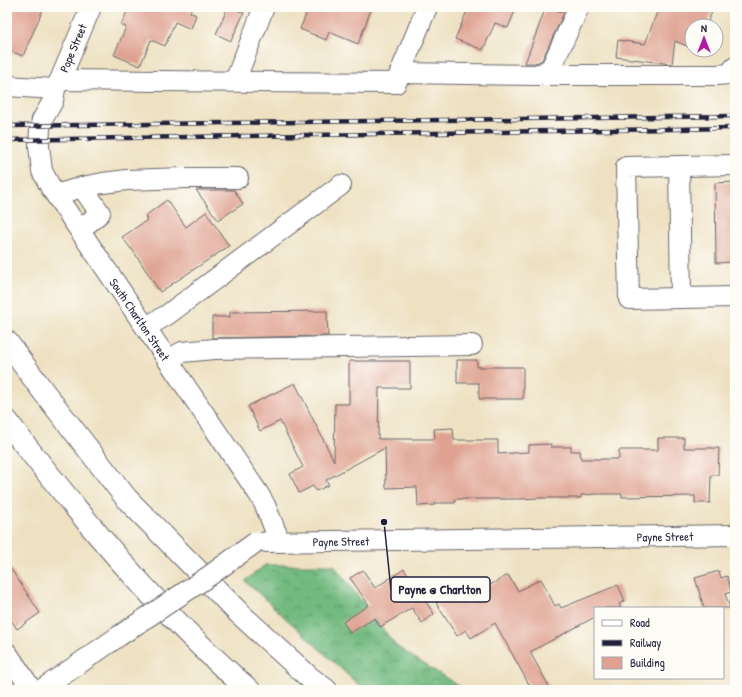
<svg xmlns="http://www.w3.org/2000/svg" width="742" height="697" font-family="'Patrick Hand',sans-serif">
<style>
.forest{fill:url(#forest-crowns);stroke:#4a6e5e}
.building{fill:#dfa291}
.lines{fill:none;stroke-linecap:round;stroke-linejoin:round}
.minor-casing{stroke:#69656a;stroke-width:22}
.highway-casing{stroke:#69656a;stroke-width:24}
.minor{stroke:#fff;stroke-width:20}
.highway{stroke:#fff;stroke-width:22}
.rail-casing{stroke:#22223b;stroke-width:4.5}
.rail{stroke:#fdfcf7;stroke-width:3;stroke-dasharray:9;stroke-linecap:butt}
.minor-bridge-casing{stroke:#69656a;stroke-width:22;stroke-linecap:butt}
.minor-bridge{stroke:#fff;stroke-width:20}
.labels{text-anchor:middle;dominant-baseline:central;stroke-width:4;stroke-linejoin:round;paint-order:stroke}
.street-label{font-size:12px;fill:#22223b;stroke:#fdfcf7}
.leader{fill:none;stroke:#22223b;stroke-width:1.5}
.callout-dot{fill:#22223b;stroke:#fdfcf7;stroke-width:1.5}
.callout{fill:#fdfcf7;stroke:#22223b;stroke-width:1.5}
.callout-label{font-size:13px;text-anchor:middle;font-weight:bold;fill:#22223b}
</style>
<defs>
<pattern id="forest-crowns" width="20" height="18" patternUnits="userSpaceOnUse"><rect width="20" height="18" fill="#72ba80"/><path d="M2 6a3 3 0 1 1 6 0M12 15a3 3 0 1 1 6 0" fill="none" stroke="#5d976a"/></pattern>
</defs>
<rect width="100%" height="100%" fill="#fdfcf7"/>
<filter id="ink" filterUnits="userSpaceOnUse"><feTurbulence type="fractalNoise" baseFrequency=".025" numOctaves="2"/><feDisplacementMap in="SourceGraphic" scale="8" xChannelSelector="R" yChannelSelector="G"/><feConvolveMatrix kernelMatrix="1 2 1 2 8 2 1 2 1" color-interpolation-filters="sRGB"/></filter>
<filter id="wash" filterUnits="userSpaceOnUse"><feTurbulence type="fractalNoise" baseFrequency=".012" numOctaves="4" result="noise"/><feDisplacementMap in="SourceGraphic" scale="16" xChannelSelector="R" yChannelSelector="G"/><feGaussianBlur stdDeviation="0.9" result="paint"/><feColorMatrix in="noise" values="0 0 0 0 0 0 0 0 0 0 0 0 0 0 0 0 0 1.4 0 .05"/><feComposite in="paint" operator="in"/></filter>
<g filter="url(#wash)">
<rect width="100%" height="100%" fill="#eee1c2"/>
<path class="forest" d="M265,565H334L396,646L465,690H364L245,581Z"/>
<g id="blocks">
<g class="building">
<path d="M7,7H44L23,56L7,50Z"/>
<path d="M129,7H192L190,12L196,15L191,29L175,22L165,46L151,40L140,66L114,55L126,27L121,25Z"/>
<path d="M228,7H230L244,13L231,41L216,34Z"/>
<path d="M309,7H372L358,44L329,32L326,40L300,29Z"/>
<path d="M457,7H506L515,11L508,28L495,23L483,50L455,39L467,11Z"/>
<path d="M546,7H549L564,13L542,60L538,62L534,63H525Z"/>
<path d="M659,7H714L706,26H692V48L675,41L672,64L616,57L618,40L645,44Z"/>
<path d="M735,182V262L716,263L715,183Z"/>
<path d="M196,190H234L243,204L218,220Z"/>
<path d="M167,200L186,227L206,212L229,246L160,292L132,249H131L122,237L147,220L145,216Z"/>
<path d="M327,311L328,336L212,338V317H230V312Z"/>
<path d="M457,360H477V367H523V399H479V383H457Z"/>
<path d="M349,361H410V388H379L378,439H435L434,429L453,428L454,440H498V454L529,452V445L551,444V447H571V451H580L581,459H619V450H658V438H684V448H719L718,475H711L710,503H695V496L622,497V494H596L581,495V498H538L520,499H455V503H435V505L418,506L417,487L386,488L385,448L326,480L329,485L316,491L313,486L299,493L290,474L303,467L280,421L260,431L248,406L295,383L334,461L335,404H349Z"/>
<path d="M7,563L40,613L17,629L7,614Z"/>
<path d="M404,569L434,614L422,623L412,608L380,627L375,618L350,633L343,622L369,605L350,578L363,570L375,588Z"/>
<path d="M719,571L721,578L727,576L731,592L725,594L730,608H704L695,578Z"/>
<path d="M508,575L518,591L541,579L555,606L559,604L561,608L618,585L625,601L619,604L621,608H595V617L530,652L551,690H532L495,623L471,638L466,630L457,636L436,603L459,588L465,599Z"/>
</g>
</g>
</g>
<g filter="url(#ink)">
<use href="#blocks" fill-opacity="0" stroke="#69656a" stroke-width="1"/>
<g class="lines">
<g class="minor-casing">
<g id="minor">
<path id="s1" d="M91,7L60,80L55,89L53,101L42,120L40,129L39,146L42,171L51,188L258,493L265,505L280,542"/>
<path d="M400,73L535,75L543,73L551,68L579,7"/>
<path d="M538,75H717L729,74L735,67"/>
<path d="M60,80C172,82 284,82 396,83L427,7"/>
<path d="M235,81L264,7"/>
<path d="M7,86L55,89"/>
<path d="M735,165L626,167L629,299L735,297"/>
<path d="M679,166L681,298"/>
<path d="M56,195L82,187L103,183L127,180L185,178H238"/>
<path d="M80,230L100,213L82,187"/>
<path d="M146,327L167,315L341,185"/>
<path d="M168,360L182,352L214,349L472,345"/>
<path id="s2" d="M266,542L735,535"/>
<path d="M7,653L32,690"/>
<path d="M41,690L119,636"/>
</g>
</g>
<g class="highway-casing">
<g id="highway">
<path d="M7,342L43,391L127,499L240,614L310,678L326,690"/>
<path d="M7,421C28,450 52,478 75,507C128,572 185,635 249,690"/>
</g>
</g>
<use href="#minor" class="minor"/>
<use href="#highway" class="highway"/>
<g class="rail-casing">
<g id="rail">
<path d="M7,126L735,116"/>
<path d="M7,140L735,128"/>
</g>
</g>
<use href="#rail" class="rail"/>
<g class="minor-bridge-casing">
<path id="minor-bridge" d="M119,636L209,576L256,542"/>
</g>
<use href="#minor-bridge" class="minor-bridge"/>
</g>
</g>
<g class="labels">
<g class="street-label">
<text transform="translate(73 48) rotate(-67)">Pope Street</text>
<text stroke="none"><textPath href="#s1" startOffset="353">South Charlton Street</textPath></text>
<text stroke="none"><textPath href="#s2" startOffset="399">Payne Street</textPath></text>
<text stroke="none"><textPath href="#s2" startOffset="75">Payne Street</textPath></text>
</g>
</g>
<path class="leader" d="M384 522L391 590"/>
<circle class="callout-dot" cx="384" cy="522" r="4"/>
<rect class="callout" x="391" y="577" width="99" height="25" rx="4"/>
<g class="callout-label">
<text x="440" y="594">Payne @ Charlton</text>
</g>
<rect width="742" height="697" fill="none" stroke="#fdfcf7" stroke-width="24"/>
<rect x="594" y="607" width="130" height="72" fill="#fdfcf7" stroke="#a5a5ac"/>
<rect x="602" y="620" width="20" height="6" fill="#ffffff" stroke="#a5a5ac"/>
<text x="630" y="627" font-size="12" fill="#22223b">Road</text>
<rect x="602" y="640" width="20" height="6" fill="#22223b" stroke="#a5a5ac"/>
<text x="630" y="647" font-size="12" fill="#22223b">Railway</text>
<rect x="602" y="657" width="20" height="12" fill="#dfa291" stroke="#a5a5ac"/>
<text x="630" y="667" font-size="12" fill="#22223b">Building</text>
<g transform="translate(704 38)"><circle r="19" fill="#fdfcf7" stroke="#a5a5ac"/>
<path d="M0-3L7 15L0 10L-7 15Z" fill="#b5179e"/>
<text y="-6" font-size="11" font-weight="bold" text-anchor="middle" fill="#22223b">N</text>
</g>
</svg>
